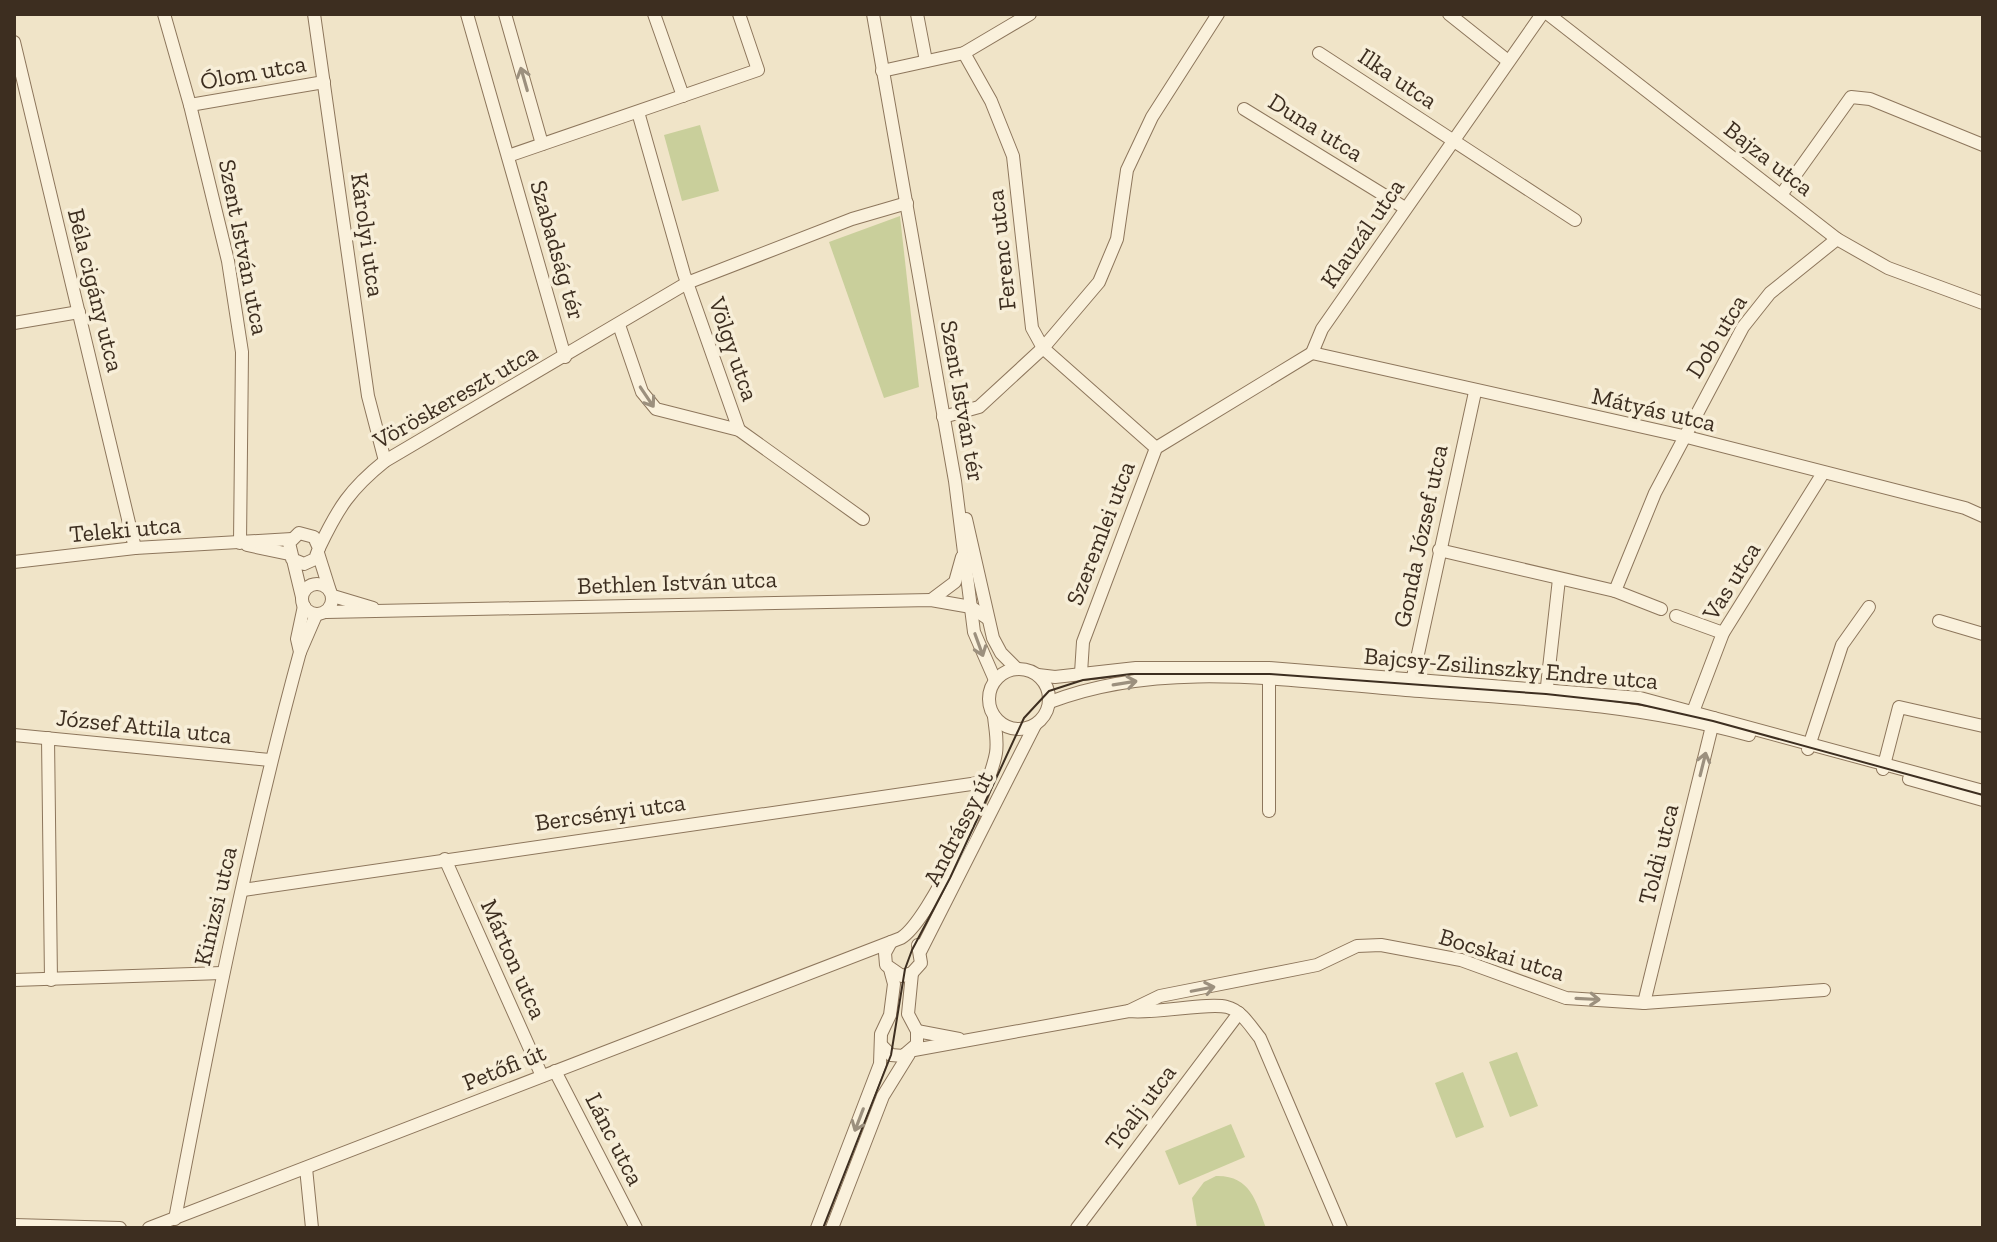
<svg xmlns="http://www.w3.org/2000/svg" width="1997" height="1242" font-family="'Zilla Slab',serif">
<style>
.green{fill:#c9cf9b}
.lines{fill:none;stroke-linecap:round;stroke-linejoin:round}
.minor-casing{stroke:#8d765c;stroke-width:14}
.minor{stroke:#faf1dc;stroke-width:12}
.tram{stroke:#3d2e20;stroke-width:2}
.oneway{stroke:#9c907e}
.labels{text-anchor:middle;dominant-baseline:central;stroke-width:7;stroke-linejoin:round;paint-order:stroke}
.street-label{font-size:24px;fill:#3d2e20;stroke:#f7eed8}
</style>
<rect width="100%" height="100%" fill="#f0e4c8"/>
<g class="green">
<path d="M700,125L719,191L682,201L664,135Z"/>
<path d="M900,216L919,387L884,398L829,242Z"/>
<path d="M1517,1052L1538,1106L1510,1117L1489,1062Z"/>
<path d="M1463,1072L1484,1127L1456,1138L1435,1083Z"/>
<path d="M1231,1124L1245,1157L1179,1185L1165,1151Z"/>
<path d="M1216,1176C1250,1175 1256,1201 1266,1228H1197L1192,1198L1204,1182Z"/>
</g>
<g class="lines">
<g class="minor-casing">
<g id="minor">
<path d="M164,14L190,105L228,261L242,352L240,543"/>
<path d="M314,14L368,396L385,461"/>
<path d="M467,14L565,357"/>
<path d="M505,14L542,144"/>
<path d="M654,14L683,96"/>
<path d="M873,14L955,481L974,632L995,680"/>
<path d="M917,14L926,61"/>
<path d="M1449,14L1508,61"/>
<path d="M1548,14L1837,239L1888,268L1983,303"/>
<path d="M14,42L135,548"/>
<path d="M964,53L991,101L1013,156L1032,328L1043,348L1156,448"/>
<path d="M1319,53L1575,220"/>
<path d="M882,71L964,53L1030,14"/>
<path d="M190,105L324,82"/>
<path d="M1244,109L1405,208"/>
<path d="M638,112L684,274L739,430"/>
<path d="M508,156L758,70L739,14"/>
<path d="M1781,195L1851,97L1870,99L1983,145"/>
<path d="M14,323L79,312"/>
<path d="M619,325L642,392L656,409L739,430L863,519"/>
<path d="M1312,353L1683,436L1965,508L1983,516"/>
<path d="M1312,353L1322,329L1542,14"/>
<path d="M943,417L979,407L1043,348L1099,282L1117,239L1127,170L1152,117L1218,14"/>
<path d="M966,519L993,638L1001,653L1017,669"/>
<path d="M247,545L289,554"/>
<path d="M319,548C338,508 350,489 385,461L687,283L852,219L907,203"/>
<path d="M1439,550L1615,591L1661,609"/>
<path d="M318,553L330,591"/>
<path d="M292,559L304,564L315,559L319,548L314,537L299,533L289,543L302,597"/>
<path d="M14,562L135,548L292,539"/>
<circle cx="317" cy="599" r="15"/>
<path d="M1615,591L1655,493L1743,327L1770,293L1837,239"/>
<path d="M333,596L373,608"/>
<path d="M931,600L955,582L962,557"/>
<path d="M326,612L931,600L971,607L987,618"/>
<path d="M1676,616L1723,633"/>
<path d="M1939,621L1983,634"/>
<path d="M300,652L316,615"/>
<circle cx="1019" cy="699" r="30"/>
<path d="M1081,673L1083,642L1156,448L1312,353"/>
<path d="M1038,675L1055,677L1136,668H1269L1640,698L1983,791"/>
<path d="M1411,686L1475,392"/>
<path d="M1546,695L1559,579"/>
<path d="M1050,702C1161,659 1290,681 1406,690C1524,699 1633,703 1749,735"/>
<path d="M1691,717L1723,633L1823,473"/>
<path d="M14,735L270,760"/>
<path d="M48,738L51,980"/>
<path d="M1808,749L1842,645L1869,607"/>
<path d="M1883,769L1899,707L1983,726"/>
<path d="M1909,779L1983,800"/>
<path d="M1269,811V672"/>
<path d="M445,859L542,1076"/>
<path d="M243,890L985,782"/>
<path d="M891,942L885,953L886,965L902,976L912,973L921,963L918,945"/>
<path d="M921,950L1035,725"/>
<path d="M14,980L222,973"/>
<path d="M1644,1003L1714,718"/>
<path d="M1129,1011L1160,996L1317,965L1357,946L1381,945L1461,960L1566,998L1644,1003L1824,990"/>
<path d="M917,1031L959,1039"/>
<path d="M882,1046L891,1055L903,1056L917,1044V1031L908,1014L912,973"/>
<path d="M914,1050L1129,1011C1157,1014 1208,1002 1227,1007C1241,1010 1251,1027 1260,1038L1341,1228"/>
<path d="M555,1071L636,1228"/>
<path d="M306,1168L312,1228"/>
<path d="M175,1219C211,1029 249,839 300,652L297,639L304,606"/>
<path d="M14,1225L120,1228"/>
<path d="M149,1228L901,938C930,920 990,788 996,753C998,740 995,728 994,716"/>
<path d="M817,1228L880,1064L881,1034L890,1015L894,984L890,969"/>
<path d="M832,1228L883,1096L909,1054"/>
<path d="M1077,1228L1239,1013"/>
</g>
</g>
<use href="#minor" class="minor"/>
<path class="tram" d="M823,1228L891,1055L905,969L912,950L950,878L1024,718L1049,691L1083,680L1131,674H1270L1546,694L1638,704L1713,721L1983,795"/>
</g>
<defs><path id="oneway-shaft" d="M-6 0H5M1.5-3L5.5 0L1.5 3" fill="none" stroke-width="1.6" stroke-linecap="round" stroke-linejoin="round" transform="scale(2)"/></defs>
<g class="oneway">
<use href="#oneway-shaft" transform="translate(524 79) rotate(-106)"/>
<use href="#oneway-shaft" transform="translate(647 397) rotate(56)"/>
<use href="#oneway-shaft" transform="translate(979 645) rotate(70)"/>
<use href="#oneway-shaft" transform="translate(1125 683) rotate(-9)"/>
<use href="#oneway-shaft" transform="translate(1703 764) rotate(-76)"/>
<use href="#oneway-shaft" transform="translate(1203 989) rotate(-11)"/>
<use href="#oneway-shaft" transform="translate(1588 999) rotate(3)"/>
<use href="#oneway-shaft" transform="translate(859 1120) rotate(111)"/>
</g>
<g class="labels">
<g class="street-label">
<text transform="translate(253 72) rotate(-10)">Ólom utca</text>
<text transform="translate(1398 78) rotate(34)">Ilka utca</text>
<text transform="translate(1316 127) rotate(32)">Duna utca</text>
<text transform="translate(1769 158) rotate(38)">Bajza utca</text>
<text transform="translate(1362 233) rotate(-55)">Klauzál utca</text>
<text transform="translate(368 235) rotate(82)">Károlyi utca</text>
<text transform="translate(244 247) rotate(79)">Szent István utca</text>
<text transform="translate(558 250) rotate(74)">Szabadság tér</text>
<text transform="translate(1001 250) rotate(-96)">Ferenc utca</text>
<text transform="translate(96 290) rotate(76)">Béla cigány utca</text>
<text transform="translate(1716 336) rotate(-58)">Dob utca</text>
<text transform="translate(734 349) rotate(71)">Völgy utca</text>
<text transform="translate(455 396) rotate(-30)">Vöröskereszt utca</text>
<text transform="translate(963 401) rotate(80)">Szent István tér</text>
<text transform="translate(1654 409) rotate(13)">Mátyás utca</text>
<text transform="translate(125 529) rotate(-5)">Teleki utca</text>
<text transform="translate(1100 533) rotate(-69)">Szeremlei utca</text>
<text transform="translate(1420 536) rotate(-78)">Gonda József utca</text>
<text transform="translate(1731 581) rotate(-58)">Vas utca</text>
<text transform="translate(677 582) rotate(-2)">Bethlen István utca</text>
<text transform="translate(1511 668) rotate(5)">Bajcsy-Zsilinszky Endre utca</text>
<text transform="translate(144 726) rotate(6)">József Attila utca</text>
<text transform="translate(610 812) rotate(-8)">Bercsényi utca</text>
<text transform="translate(958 828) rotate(-63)">Andrássy út</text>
<text transform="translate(1658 854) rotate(-76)">Toldi utca</text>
<text transform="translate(215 906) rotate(-77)">Kinizsi utca</text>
<text transform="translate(1502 954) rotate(17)">Bocskai utca</text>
<text transform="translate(514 959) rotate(66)">Márton utca</text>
<text transform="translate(504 1067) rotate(-22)">Petőfi út</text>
<text transform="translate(1140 1107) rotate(-53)">Tóalj utca</text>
<text transform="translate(615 1139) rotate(63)">Lánc utca</text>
</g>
</g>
<rect width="1997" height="1242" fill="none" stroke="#3d2e20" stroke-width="32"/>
</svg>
